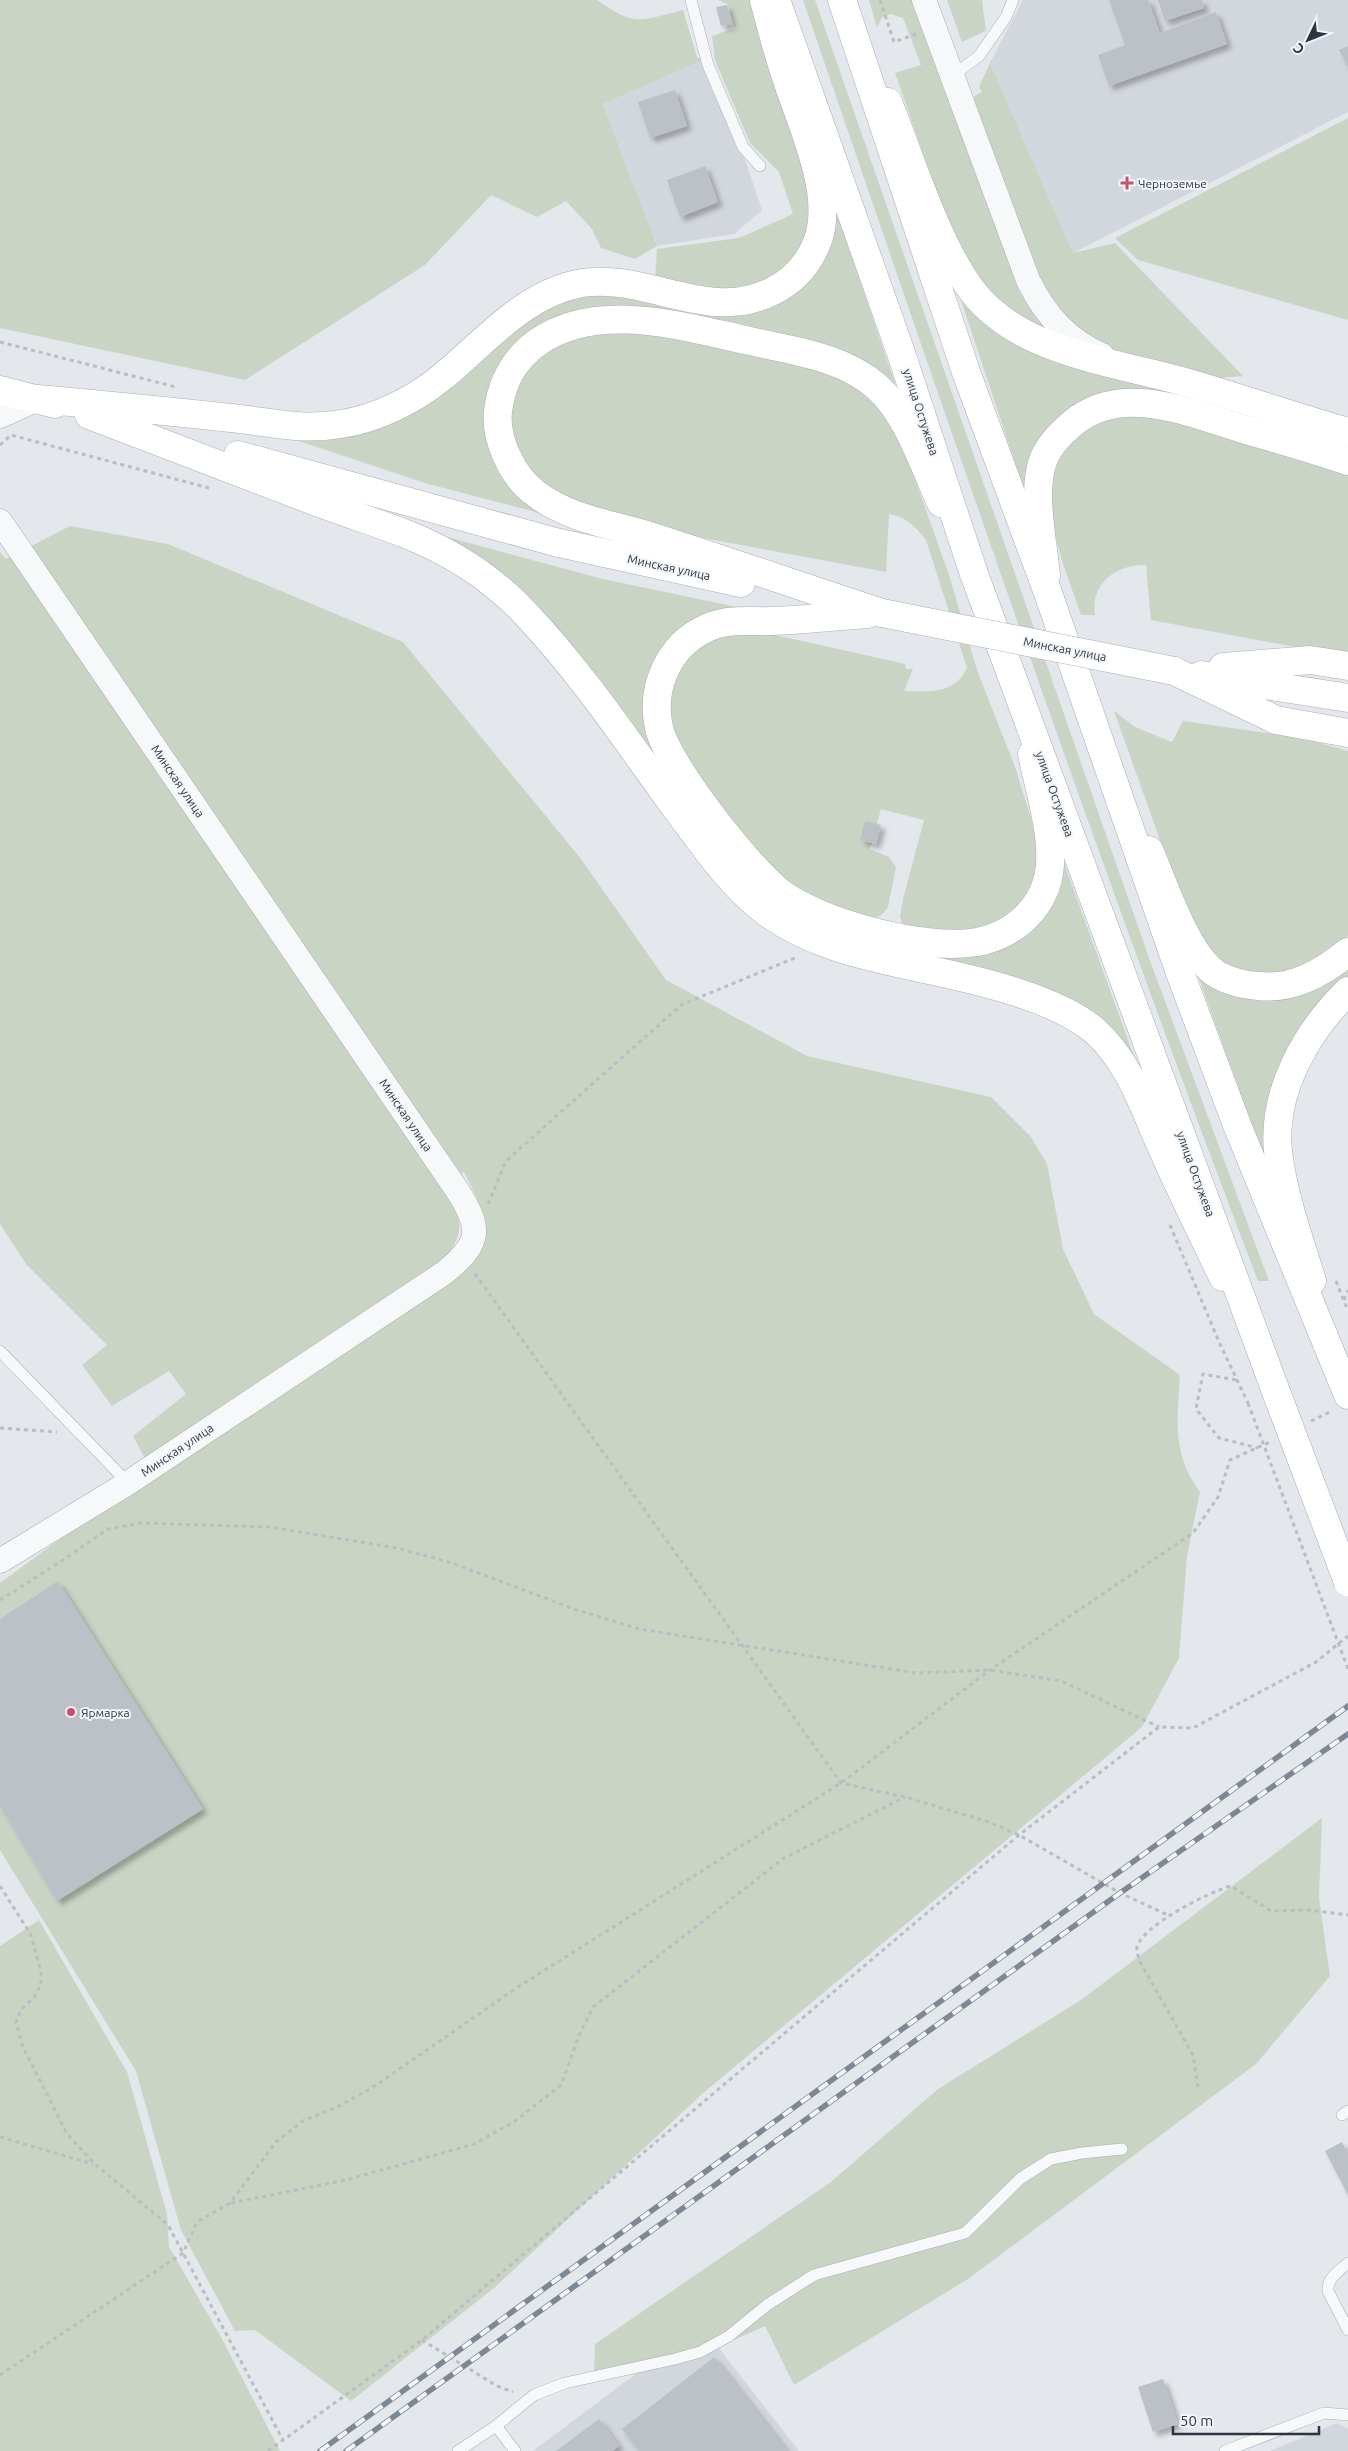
<svg xmlns="http://www.w3.org/2000/svg" width="1348" height="2451" font-family="Ubuntu,sans-serif">
<style>
.built{fill:#d2d6dd}
.green{fill:#cad4c5}
.building{fill:#bbc1c7;filter:url(#shadow)}
.lines{fill:none;stroke-linecap:round;stroke-linejoin:round}
.lane-casing{stroke:#a9aeb5;stroke-width:12}
.street-casing{stroke:#a9aeb5;stroke-width:25}
.secondary-casing{stroke:#a9aeb5;stroke-width:29}
.primary-casing{stroke:#a4adb6;stroke-width:29}
.path{stroke:#b9bec2;stroke-width:3;stroke-dasharray:4 4;stroke-linecap:butt}
.lane{stroke:#f6f8f9;stroke-width:11}
.street{stroke:#f6f8f9;stroke-width:24}
.secondary{stroke:#fff;stroke-width:28}
.primary{stroke:#fff;stroke-width:28}
.rail-casing{stroke:#7e8894;stroke-width:5.5}
.rail{stroke:#f3f6f8;stroke-width:4;stroke-dasharray:11;stroke-linecap:butt}
.secondary-bridge-casing{stroke:#a9aeb5;stroke-width:29;stroke-linecap:butt}
.primary-bridge-casing{stroke:#a4adb6;stroke-width:29;stroke-linecap:butt}
.path-bridge{stroke:#b9bec2;stroke-width:3;stroke-dasharray:4 4;stroke-linecap:butt}
.secondary-bridge{stroke:#fff;stroke-width:28}
.primary-bridge{stroke:#fff;stroke-width:28}
.poi-dot{fill:#c7516e;stroke:#f3f6f8;stroke-width:2}
.labels{text-anchor:middle;dominant-baseline:central;stroke-width:4;stroke-linejoin:round;paint-order:stroke}
.poi-label{font-size:12px;fill:#2c3642;stroke:#f3f6f8;text-anchor:start}
.street-label{font-size:12px;fill:#2c3642;stroke:#f3f6f8}
</style>
<defs>
<filter id="shadow"><feDropShadow dx="4.5" dy="4.5" stdDeviation="2.5" flood-color="#0004"/></filter>
</defs>
<rect width="100%" height="100%" fill="#e4e7eb"/>
<g class="built">
<path d="M1023,0H1348V112L1073,253L990,63Z"/>
<path d="M710,57L762,210L734,234L657,246L603,104Z"/>
<path d="M701,2325L799,2451H533Z"/>
<path d="M1337,2423L1348,2429V2451H1270Z"/>
</g>
<g class="green">
<path d="M0,0H597C636,27 639,21 683,10L697,57L703,60L603,104L657,246L635,259L601,248L592,229L566,201L537,217L491,195L425,265L245,380L0,328Z"/>
<path d="M718,0H751L808,171L810,232L790,267L744,294L655,280L657,249L739,238L793,214L779,172L750,143L715,60L712,36L735,28L727,4Z"/>
<path d="M803,0H815L1149,958L1269,1281H1258C1096,858 950,429 803,0Z"/>
<path d="M869,0H912L1020,293L1031,310L1052,335L989,296L949,228L895,73L921,65L903,18L890,14L882,17L877,28Z"/>
<path d="M947,0H982L986,31L962,42Z"/>
<path d="M990,63L1073,253L1115,243L1243,376L1209,379L1115,351L1089,339L1045,295L971,98L982,92L979,87Z"/>
<path d="M1348,118V320L1138,260L1115,238Z"/>
<path d="M834,205L900,398L886,381L596,310L489,393L547,515L428,484L284,436L317,438L544,306L593,293L748,313L760,311L784,301Z"/>
<path d="M957,288L976,310L1348,444V450L1084,403L1030,508Z"/>
<path d="M589,333H647L793,364L836,375L877,401L904,448L949,575L977,670L1015,767L1033,825L1039,860L1037,873L1026,899L998,925L943,934L909,928L902,923L900,916L903,899L924,820L881,809L870,849L889,857L896,867L888,907C883,914 880,917 871,919L801,894L761,861L686,760L668,720L671,676L699,647L718,637L757,631L905,664L906,669H913L904,691C929,692 955,694 967,668L926,540C915,526 906,517 889,514L886,572L703,538L615,518L542,485L511,444L508,402L523,372L551,347Z"/>
<path d="M1156,415L1348,473V657L1151,620L1146,565C1116,564 1090,584 1095,615H1081L1062,561L1050,516L1048,492L1062,446L1103,418Z"/>
<path d="M70,526L168,544L403,642L581,859L666,980L807,1056L991,1097L1031,1137L1047,1164L1063,1249L1094,1314L1180,1375C1177,1419 1172,1455 1200,1492L1187,1556L1179,1658L1142,1727L702,2094L494,2288L351,2401L255,2330L235,2331L181,2230L136,2071L0,1850V1583L152,1472L480,1248L477,1198L464,1172L447,1186C466,1229 464,1237 434,1271L148,1464L133,1436L186,1394L169,1371L112,1406L82,1365L107,1345L26,1264L0,1224V552L6,559Z"/>
<path d="M436,534L603,579L737,607V610C712,612 691,623 673,640C652,661 641,689 647,719C655,758 685,791 708,822C733,856 756,895 793,916C832,938 928,958 972,954C981,954 990,950 998,947C1023,939 1054,913 1061,886C1063,876 1061,863 1060,852L1140,1073C1066,948 893,984 785,917C741,890 712,843 681,801C628,728 579,644 509,586C486,567 460,553 435,538Z"/>
<path d="M1114,711L1135,727L1172,742L1183,721L1302,738L1348,751V936L1309,967L1255,978L1220,964L1185,910Z"/>
<path d="M1348,962V979L1323,1004L1272,1183L1196,970C1271,1005 1279,1018 1348,962Z"/>
<path d="M1322,1818L1319,1898L1330,1976L1256,2064L968,2279L794,2385L765,2326L677,2365L594,2374L595,2344L831,2182L938,2089L1081,2000Z"/>
<path d="M39,1920L127,2072L167,2214L169,2247L221,2337L280,2451H0V1946Z"/>
</g>
<g class="building">
<path d="M1109,0H1148L1160,33L1216,12L1227,44L1109,86L1098,55L1125,45Z"/>
<path d="M1158,0H1202L1204,8L1165,21Z"/>
<path d="M727,5L732,24L721,26L716,7Z"/>
<path d="M1348,46V67L1339,50Z"/>
<path d="M675,90L687,126L650,138L638,102Z"/>
<path d="M705,166L718,202L680,217L667,180Z"/>
<path d="M865,821L881,825L876,844L860,840Z"/>
<path d="M58,1581L203,1809L57,1901L0,1806V1619Z"/>
<path d="M1342,2142L1348,2153V2195L1325,2151Z"/>
<path d="M714,2357L787,2451H640L622,2429Z"/>
<path d="M1163,2379L1178,2424L1153,2432L1138,2387Z"/>
<path d="M599,2419L619,2446L613,2451H556Z"/>
</g>
<g class="lines">
<g class="lane-casing">
<g id="lane">
<path d="M691,0L708,65L743,147L760,166"/>
<path d="M952,76L979,56L1006,17L1013,0"/>
<path d="M0,1351L128,1483"/>
<path d="M1342,2115L1348,2111"/>
<path d="M1348,2263C1339,2271 1327,2278 1328,2291L1348,2330"/>
<path d="M496,2426L515,2451"/>
<path d="M458,2451L496,2426L534,2395L565,2383L675,2359L700,2352L729,2336L767,2305L814,2275L965,2233L1021,2178L1051,2159L1082,2153L1122,2149"/>
<path d="M1225,2451L1324,2413L1348,2415"/>
</g>
</g>
<g class="street-casing">
<g id="street">
<path d="M924,0L1028,280C1044,313 1068,341 1102,355"/>
<path d="M0,416L38,399"/>
<path d="M0,521L457,1190C483,1230 480,1244 444,1273L128,1483L0,1561"/>
</g>
</g>
<g class="secondary-casing">
<g id="secondary">
<path d="M888,102C911,159 936,243 973,292C1021,353 1115,362 1185,382C1240,398 1293,416 1348,432"/>
<path d="M0,390L55,404"/>
<path d="M38,399C103,405 167,411 231,418C271,422 300,431 341,424C376,419 414,400 441,378C484,343 524,293 582,283C646,273 709,323 771,292C792,282 807,266 816,245C837,198 802,126 787,80C778,54 771,27 764,0"/>
<path d="M89,415C164,444 239,472 314,501C345,513 376,522 406,534C451,552 492,578 525,613C580,671 625,738 672,803C700,840 728,883 765,911C814,948 875,958 934,971C981,981 1058,999 1095,1031C1130,1063 1143,1106 1162,1148C1181,1191 1202,1234 1223,1277"/>
<path d="M238,455L555,542L741,583"/>
<path d="M1046,575C1043,542 1031,489 1044,458C1050,444 1061,433 1073,423C1122,382 1190,413 1243,429C1278,439 1313,449 1348,461"/>
<path d="M882,613C805,588 728,561 650,536C610,524 569,519 535,493C512,476 495,439 498,411C502,381 514,359 538,342C599,300 683,327 750,341C792,351 841,356 876,386C907,412 924,466 941,503"/>
<path d="M868,614C836,616 804,620 771,621C749,622 729,618 707,628C669,645 650,687 659,728C668,766 750,870 782,894C824,924 926,951 977,942C1009,937 1038,913 1047,882C1058,846 1039,790 1032,754"/>
<path d="M1223,667L1310,660L1348,666"/>
<path d="M1174,671L1276,720L1348,733"/>
<path d="M1201,675L1348,698"/>
<path d="M1149,850C1164,884 1187,957 1218,975C1231,982 1244,985 1258,986C1293,990 1322,973 1348,952"/>
<path d="M1312,1281C1299,1238 1283,1195 1278,1151C1272,1091 1307,1031 1348,991"/>
</g>
</g>
<g class="primary-casing">
<g id="primary">
<path d="M776,0L900,350L974,574L1275,1389"/>
<path d="M842,0L966,372L1048,593L1179,970L1237,1125L1348,1395"/>
</g>
</g>
<g class="path">
<path d="M880,0L894,42L916,34"/>
<path d="M0,342L176,387"/>
<path d="M0,445L11,435L209,488"/>
<path d="M488,1204L506,1161L681,1005L797,957"/>
<path d="M1170,1225L1219,1342L1248,1403"/>
<path d="M475,1274L841,1783L905,1797L989,1822L1019,1835L1120,1893L1170,1916"/>
<path d="M1336,1281L1348,1311"/>
<path d="M1344,1300L1348,1290"/>
<path d="M1236,1380L1203,1374L1196,1409L1219,1438L1258,1448"/>
<path d="M1311,1421L1332,1411"/>
<path d="M0,1428L57,1432"/>
<path d="M0,1600L57,1564L108,1529L141,1523L270,1527L397,1548L452,1563L574,1609L639,1629L916,1673L990,1670L1061,1681L1159,1727"/>
<path d="M0,1886L31,1935L41,1971V1985L35,1996L21,2010L16,2022L23,2047L67,2134L95,2164L168,2225L283,2440"/>
<path d="M1198,2087L1193,2055L1140,1962C1139,1958 1136,1952 1137,1947C1143,1925 1209,1892 1231,1886L1271,1911L1308,1910L1348,1915"/>
<path d="M0,2137L93,2164"/>
<path d="M231,2203L346,2180L474,2144L515,2121L561,2085L580,2033L593,2007L784,1858L905,1797"/>
<path d="M422,2340L497,2386L513,2392"/>
<path d="M0,2375L183,2253L197,2222L230,2203L276,2142L303,2121L337,2107L372,2088L515,1989L841,1783L990,1670L1193,1533L1218,1497L1230,1460L1272,1441"/>
<path d="M268,2451L422,2340L1019,1835L1159,1727L1193,1728L1316,1662L1348,1636"/>
</g>
<use href="#lane" class="lane"/>
<use href="#street" class="street"/>
<use href="#secondary" class="secondary"/>
<use href="#primary" class="primary"/>
<g class="rail-casing">
<g id="rail">
<path d="M320,2451L1348,1706"/>
<path d="M346,2451L1120,1893L1348,1734"/>
</g>
</g>
<use href="#rail" class="rail"/>
<g class="secondary-bridge-casing">
<path id="secondary-bridge" d="M882,613L1174,671"/>
</g>
<g class="primary-bridge-casing">
<path id="primary-bridge" d="M1275,1389L1348,1582"/>
</g>
<path class="path-bridge" d="M1248,1403L1348,1669"/>
<use href="#secondary-bridge" class="secondary-bridge"/>
<use href="#primary-bridge" class="primary-bridge"/>
</g>
<g class="poi-dot">
<path d="M1124.5 175.5h5v5h5v5h-5v5h-5v-5h-5v-5h5z"/>
<circle cx="71" cy="1712" r="5"/>
</g>
<g class="labels">
<g class="poi-label">
<text x="1138" y="183">Черноземье</text>
<text x="81" y="1712">Ярмарка</text>
</g>
<g class="street-label">
<text transform="translate(921 412) rotate(72)">улица Остужева</text>
<text transform="translate(669 567) rotate(12)">Минская улица</text>
<text transform="translate(1065 649) rotate(11)">Минская улица</text>
<text transform="translate(178 781) rotate(56)">Минская улица</text>
<text transform="translate(1055 794) rotate(70)">улица Остужева</text>
<text transform="translate(406 1115) rotate(56)">Минская улица</text>
<text transform="translate(1196 1174) rotate(70)">улица Остужева</text>
<text transform="translate(177 1450) rotate(-34)">Минская улица</text>
</g>
</g>
<g transform="translate(1308 40) rotate(227)" stroke="#f3f6f8" stroke-width="4" paint-order="stroke">
<path d="M0-4L9 19L0 12L-9 19Z" fill="#2c3642"/>
<text y="-8" font-size="14" font-weight="bold" text-anchor="middle" fill="#2c3642">С</text>
</g>
<path d="M1173 2426v8h146v-8" fill="none" stroke="#2c3642" stroke-width="2.5"/>
<text x="1180" y="2426" font-size="15" fill="#2c3642" stroke="#f3f6f8" stroke-width="4" paint-order="stroke">50 m</text>
</svg>
